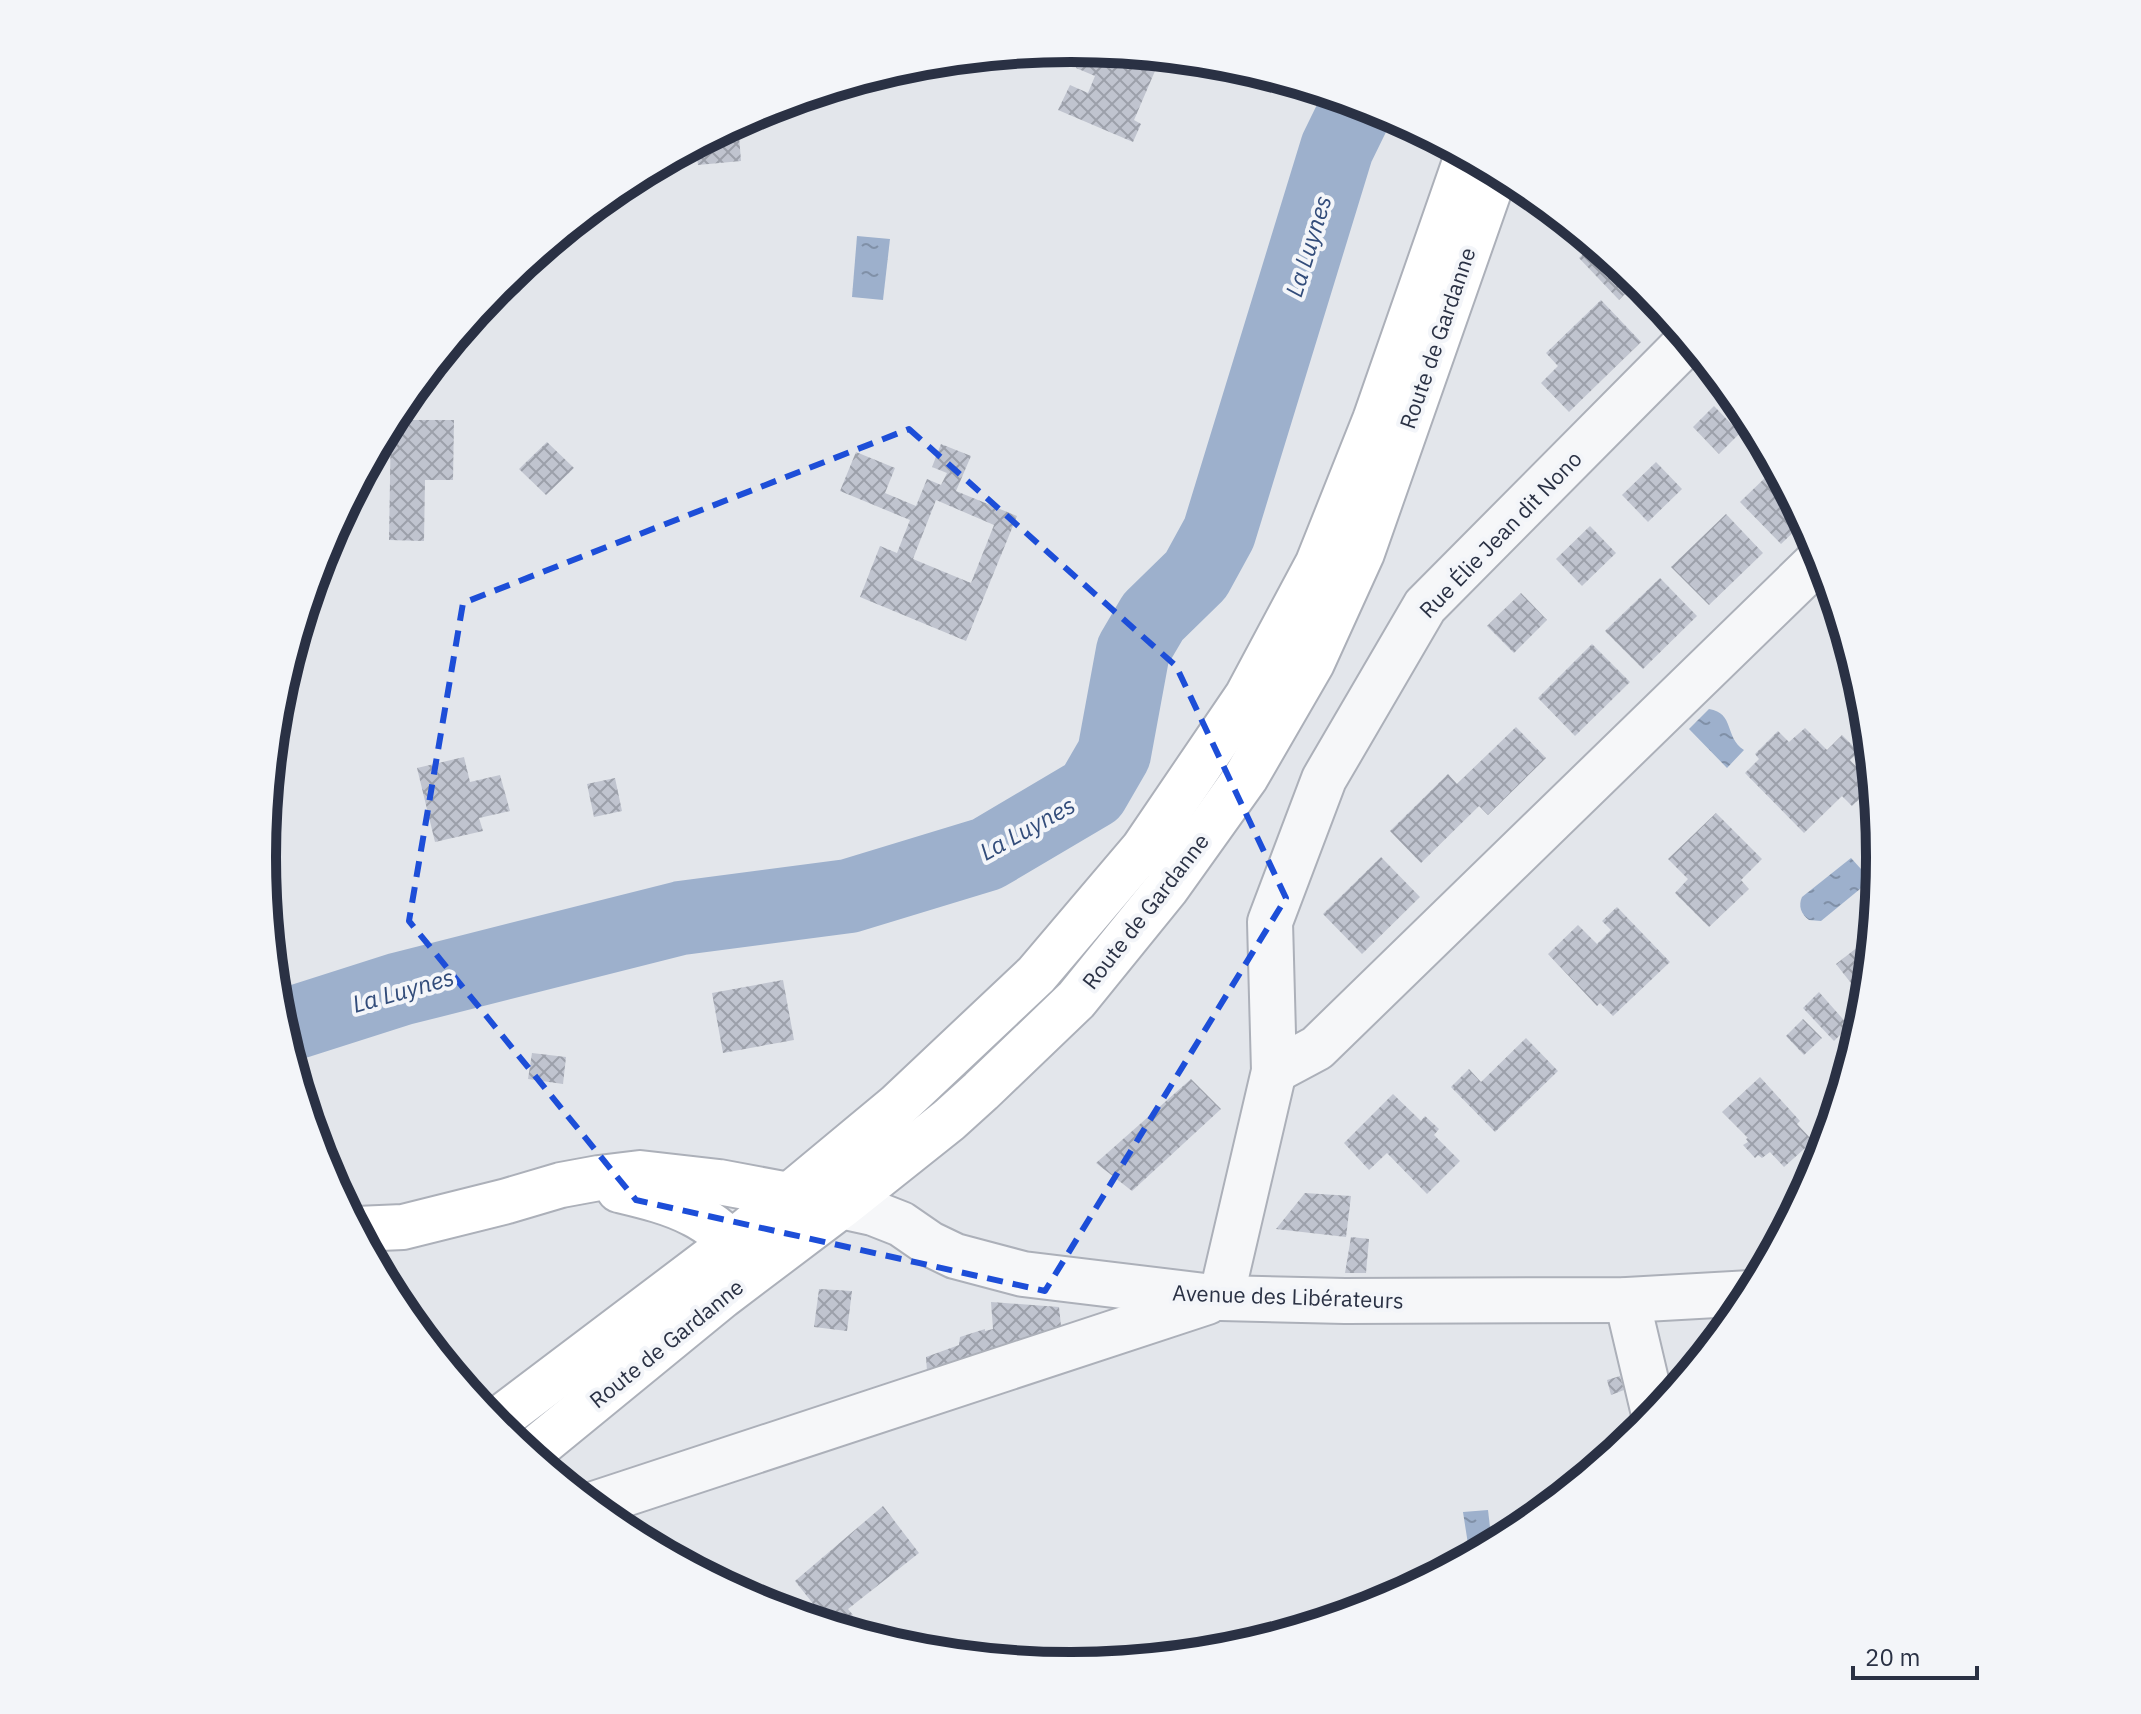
<svg xmlns="http://www.w3.org/2000/svg" width="2141" height="1714" font-family="'IBM Plex Sans',sans-serif">
<style>
.water{fill:url(#water-ripples)}
.lines{fill:none;stroke-linecap:round;stroke-linejoin:round}
.river{stroke:#9db0cc;stroke-width:74}
.building{fill:url(#building-cross-hatch);fill-rule:evenodd}
.street-casing{stroke:#acb0b9;stroke-width:48}
.secondary-casing{stroke:#acb0b9;stroke-width:48}
.street{stroke:#f6f7f9;stroke-width:44}
.secondary{stroke:#fff;stroke-width:44}
.marked{fill:none;stroke:#1d4ed8;stroke-width:6;stroke-dasharray:16 10;stroke-linejoin:round}
.labels{text-anchor:middle;dominant-baseline:central;stroke-width:8;stroke-linejoin:round;paint-order:stroke}
.street-label{font-size:22px;fill:#2a3144;stroke:#f3f5f9}
.water-label{font-size:24px;font-style:italic;fill:#324c7a;stroke:#f3f5f9}
.rim{fill:none;stroke:#2a3144;stroke-width:10}
</style>
<defs>
<pattern id="water-ripples" width="26" height="14" patternUnits="userSpaceOnUse" patternTransform="scale(2)"><rect width="26" height="14" fill="#9db0cc"/><path d="M2 4q2-2 4 0t4 0M15 11q2-2 4 0t4 0" fill="none" stroke="#8090a7"/></pattern>
<pattern id="building-cross-hatch" width="8" height="8" patternUnits="userSpaceOnUse" patternTransform="scale(2)"><rect width="8" height="8" fill="#c0c4cf"/><path d="M0 0l8 8M0 8l8-8" fill="none" stroke="#9ca0aa"/></pattern>
</defs>
<rect width="100%" height="100%" fill="#e3e6eb"/>
<g class="water">
<path d="M857,236L890,239L883,300L852,297Z"/>
<path d="M1709,709C1735,713 1724,737 1744,750L1727,768L1689,729Z"/>
<path d="M1851,858L1871,880L1821,921L1809,920C1801,914 1798,906 1802,897Z"/>
<path d="M1488,1510L1492,1544L1470,1557L1463,1512Z"/>
</g>
<g class="lines">
<path class="river" d="M281,1027L400,989L681,918L849,896L987,854L1092,792L1114,754L1133,651L1153,617L1196,575L1219,533L1337,148L1359,103"/>
</g>
<g class="building">
<path d="M1085,49L1128,54L1125,59L1155,71L1134,120L1141,124L1133,142L1058,110L1070,85L1088,93L1095,76L1076,68Z"/>
<path d="M779,104L780,119L738,123L741,161L698,165L695,145L761,109Z"/>
<path d="M1593,244L1638,281L1619,300L1579,258Z"/>
<path d="M525,263L527,276L520,292L504,300L489,297L499,285Z"/>
<path d="M1647,291L1669,317L1661,324L1638,300Z"/>
<path d="M1601,300L1641,342L1569,412L1541,383L1558,366L1546,353Z"/>
<path d="M1714,406L1740,433L1719,454L1693,427Z"/>
<path d="M391,420H454L453,480H425L424,541L389,540Z"/>
<path d="M547,442L574,468L546,495L519,469Z"/>
<path d="M941,444L971,456L956,491L1017,516L966,641L860,597L880,546L897,553L910,520L840,491L856,452L895,468L885,493L916,506L927,479L941,485L947,473L932,467ZM936,500L994,525L971,583L913,559Z"/>
<path d="M1656,462L1682,489L1648,522L1622,495Z"/>
<path d="M1769,474L1791,498L1804,522L1781,544L1740,502Z"/>
<path d="M1726,514L1763,553L1709,605L1671,567Z"/>
<path d="M1590,526L1616,553L1582,586L1556,559Z"/>
<path d="M1660,578L1697,616L1643,669L1605,631Z"/>
<path d="M1521,593L1547,620L1514,653L1487,626Z"/>
<path d="M1592,644L1630,682L1575,736L1538,698Z"/>
<path d="M1851,657L1854,668L1861,689L1840,668Z"/>
<path d="M1516,727L1546,758L1488,815L1479,806L1421,863L1390,831L1448,774L1457,784Z"/>
<path d="M1805,728L1827,750L1842,735L1859,752L1850,760L1872,783L1873,786L1852,806L1842,796L1804,833L1745,773L1759,759L1755,754L1778,731L1789,742Z"/>
<path d="M464,757L470,782L500,775L510,811L479,818L483,831L435,842L417,768Z"/>
<path d="M615,778L622,811L594,817L587,784Z"/>
<path d="M1716,813L1762,859L1741,880L1749,889L1709,927L1675,893L1688,879L1668,859Z"/>
<path d="M1381,857L1420,897L1362,954L1323,914Z"/>
<path d="M1617,907L1670,962L1613,1016L1600,1003L1597,1006L1548,954L1578,925L1597,944L1611,930L1602,921Z"/>
<path d="M1873,922L1865,1001L1836,964L1863,943L1857,935Z"/>
<path d="M783,980L794,1040L723,1053L712,993Z"/>
<path d="M1819,992L1849,1026L1834,1041L1803,1008Z"/>
<path d="M1803,1019L1822,1038L1804,1055L1786,1036Z"/>
<path d="M1526,1038L1558,1071L1495,1132L1451,1087L1469,1069L1481,1082Z"/>
<path d="M532,1053L566,1057L563,1084L528,1079Z"/>
<path d="M1760,1077L1800,1121L1797,1124L1813,1141L1784,1167L1770,1152L1762,1158L1758,1155L1755,1158L1743,1145L1748,1142L1746,1139L1748,1138L1722,1112Z"/>
<path d="M1191,1079L1221,1109L1132,1191L1096,1163Z"/>
<path d="M1393,1094L1421,1121L1425,1116L1439,1129L1434,1135L1460,1161L1427,1194L1387,1153L1369,1170L1344,1143Z"/>
<path d="M1305,1193L1351,1196L1346,1237L1276,1229Z"/>
<path d="M1351,1237L1369,1239L1366,1273H1345Z"/>
<path d="M819,1289L852,1291L847,1331L814,1327Z"/>
<path d="M991,1302L1059,1307L1061,1326L927,1371L926,1357L959,1345L960,1337L985,1329V1331L993,1329Z"/>
<path d="M1620,1376L1624,1390L1611,1395L1607,1380Z"/>
<path d="M883,1506L919,1553L848,1609L853,1615L837,1627L830,1625L795,1581Z"/>
</g>
<g class="lines">
<g class="street-casing">
<g id="street">
<path d="M1274,1071L1317,1048L1821,558"/>
<path d="M841,1206L873,1213L901,1224L930,1244L955,1256L1023,1274L1221,1298L1345,1301L1627,1300L1751,1293"/>
<path d="M1221,1298L1274,1071L1270,922L1324,779L1425,606L1688,341"/>
<path d="M1627,1300L1654,1414"/>
<path d="M591,1505L1207,1302"/>
</g>
</g>
<g class="secondary-casing">
<g id="secondary">
<path d="M619,1190C644,1196 670,1202 693,1214C716,1225 735,1246 753,1263"/>
<path d="M357,1229L403,1227L507,1201L561,1185L599,1178L640,1173L719,1182L810,1199"/>
<path d="M494,1423L732,1243L897,1106L1036,975L1143,849L1247,696L1318,563L1375,420L1467,156"/>
<path d="M529,1454L722,1296L841,1206L949,1120L981,1091L1076,1000L1166,889L1246,777L1312,663L1362,553L1496,171"/>
</g>
</g>
<use href="#street" class="street"/>
<use href="#secondary" class="secondary"/>
</g>
<path class="marked" d="M909,429L1176,666L1286,898L1045,1291L636,1200L409,921L463,603Z"/>
<g class="labels">
<g class="street-label">
<text transform="translate(1437 338) rotate(-71)">Route de Gardanne</text>
<text transform="translate(1500 534) rotate(-46)">Rue Élie Jean dit Nono</text>
<text transform="translate(1145 911) rotate(-52)">Route de Gardanne</text>
<text transform="translate(1288 1296) rotate(2)">Avenue des Libérateurs</text>
<text transform="translate(666 1343) rotate(-39)">Route de Gardanne</text>
</g>
<g class="water-label">
<text transform="translate(1308 246) rotate(-73)">La Luynes</text>
<text transform="translate(1027 828) rotate(-29)">La Luynes</text>
<text transform="translate(403 990) rotate(-16)">La Luynes</text>
</g>
</g>
<path d="M0 0H2141V1714H0ZM276 857a795 795 0 1 1 1590 0a795 795 0 1 1-1590 0Z" fill="#f3f5f9" fill-rule="evenodd"/>
<path class="rim" d="M276 857a795 795 0 1 1 1590 0a795 795 0 1 1-1590 0Z"/>
<path d="M1853 1666v12h124v-12" fill="none" stroke="#2a3144" stroke-width="4"/>
<text x="1865" y="1666" font-size="24" fill="#2a3144" stroke="#f3f5f9" stroke-width="6" paint-order="stroke">20 m</text>
</svg>
